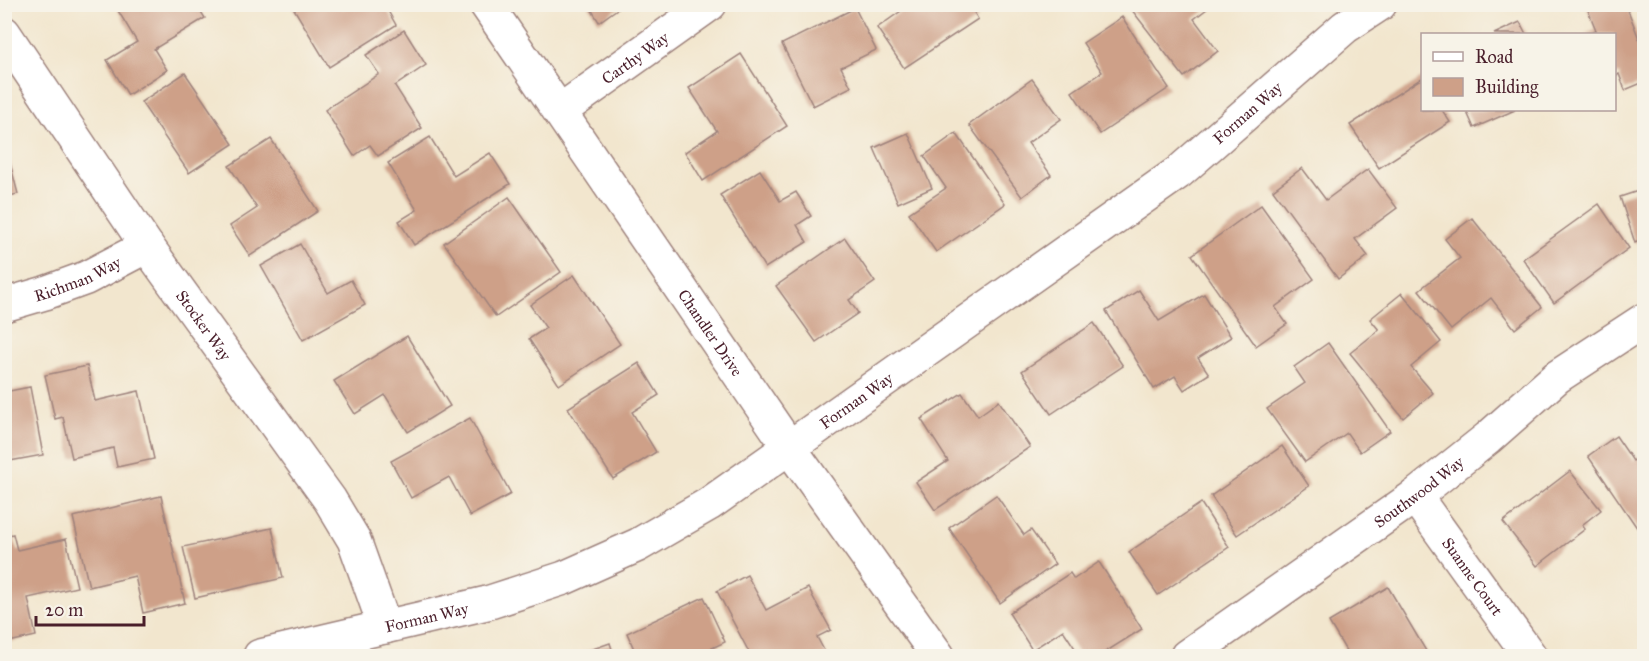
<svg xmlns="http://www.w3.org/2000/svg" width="1649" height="661" font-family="'IM FELL Great Primer',serif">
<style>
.building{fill:#cea088}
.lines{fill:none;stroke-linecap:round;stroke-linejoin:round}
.street-casing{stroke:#9e827c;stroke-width:36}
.secondary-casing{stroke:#9e827c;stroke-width:36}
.street{stroke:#fff;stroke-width:33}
.secondary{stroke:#fff;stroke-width:33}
.labels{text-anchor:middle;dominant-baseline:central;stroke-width:5;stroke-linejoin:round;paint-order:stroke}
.street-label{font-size:16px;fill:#4a1f2b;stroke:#f7f3e8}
</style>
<rect width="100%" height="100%" fill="#f7f3e8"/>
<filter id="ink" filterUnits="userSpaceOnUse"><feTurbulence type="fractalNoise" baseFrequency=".0167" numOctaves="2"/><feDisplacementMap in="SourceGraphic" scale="12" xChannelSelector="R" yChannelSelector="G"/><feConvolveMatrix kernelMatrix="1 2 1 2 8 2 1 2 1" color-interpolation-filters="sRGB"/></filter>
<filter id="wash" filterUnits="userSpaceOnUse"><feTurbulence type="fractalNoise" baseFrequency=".008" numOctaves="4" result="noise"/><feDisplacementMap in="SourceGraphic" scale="24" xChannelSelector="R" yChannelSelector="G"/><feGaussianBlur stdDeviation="1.35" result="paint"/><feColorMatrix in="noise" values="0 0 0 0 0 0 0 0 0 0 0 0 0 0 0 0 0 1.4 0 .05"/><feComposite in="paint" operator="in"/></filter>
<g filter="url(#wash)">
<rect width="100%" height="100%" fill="#f2e6ce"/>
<g id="blocks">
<g class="building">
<path d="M114,4H196L205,18L154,49L167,70L128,95L107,60L137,42Z"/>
<path d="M291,4H340L343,9L351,4H384L396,25L329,67Z"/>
<path d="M588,4H624L599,22Z"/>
<path d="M911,4H969L978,19L904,68L877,28Z"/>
<path d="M1128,5H1212L1194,19L1218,51L1184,77Z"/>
<path d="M1586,5H1626L1644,52V82L1625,90L1619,74L1614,76V34H1585L1596,30Z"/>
<path d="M855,8L876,50L841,67L851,87L813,106L782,44Z"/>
<path d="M1122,17L1169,88L1100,134L1072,92L1102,72L1083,43Z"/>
<path d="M1520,22L1526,34H1494Z"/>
<path d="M404,30L426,65L395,86L422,128L378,156L370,145L354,156L325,110L379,74L366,55Z"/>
<path d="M741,54L787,126L703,181L685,152L717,131L689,88Z"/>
<path d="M185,73L233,144L189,173L141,102Z"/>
<path d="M1422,78V110H1442L1450,122L1379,168L1350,125Z"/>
<path d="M1032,79L1061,119L1028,143L1051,175L1022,197L969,125Z"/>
<path d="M1466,110H1515L1474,128Z"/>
<path d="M908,133L932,188L898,203L874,148Z"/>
<path d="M956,133L1005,204L936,252L909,213L946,188L924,156Z"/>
<path d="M430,137L454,176L490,153L510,184L414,245L399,221L417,210L388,163Z"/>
<path d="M271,139L318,211L250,256L230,226L257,208L229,166Z"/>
<path d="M4,140L18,194L4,197Z"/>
<path d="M1302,168L1326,200L1368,169L1397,208L1355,239L1368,256L1338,279L1273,190Z"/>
<path d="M760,170L780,201L796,192L811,216L797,225L807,242L765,268L720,195Z"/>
<path d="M1644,189V239L1635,243L1620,197Z"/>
<path d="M509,197L561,272L496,317L444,243Z"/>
<path d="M1599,204L1629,248L1554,303L1523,259Z"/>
<path d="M1261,205L1314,279L1275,307L1287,324L1256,346L1192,255Z"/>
<path d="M1472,218L1542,307L1515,329L1491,298L1451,330L1419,290L1460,258L1445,239Z"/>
<path d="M845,238L875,282L849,300L858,313L816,342L776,286Z"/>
<path d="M300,244L328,293L351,280L365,305L303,340L261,266Z"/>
<path d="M574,275L620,344L559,385L529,339L546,328L530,305Z"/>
<path d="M1139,290L1159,321L1204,294L1231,337L1198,358L1209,374L1184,390L1175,376L1154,389L1106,311Z"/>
<path d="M1402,293L1441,342L1411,367L1433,393L1403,418L1350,353L1379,330L1370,319Z"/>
<path d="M1094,323L1123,366L1051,414L1022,371Z"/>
<path d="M407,336L450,406L408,432L385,395L355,414L334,381Z"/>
<path d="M1328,343L1390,431L1360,452L1347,433L1305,462L1267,409L1305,383L1294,367Z"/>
<path d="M639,363L659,395L632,412L656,452L613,479L568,408Z"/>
<path d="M87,366L95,401L139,391L154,459L117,467L113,448L72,458L63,417L55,419L45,375Z"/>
<path d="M30,387L43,455L4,462V392Z"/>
<path d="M962,393L978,416L999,401L1030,447L935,510L916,482L948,461L921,419Z"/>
<path d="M470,418L511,494L470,516L449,477L411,498L391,461Z"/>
<path d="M1616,436L1633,461L1644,453V538L1588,456Z"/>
<path d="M1282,446L1309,486L1237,535L1211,496Z"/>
<path d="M1570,471L1601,510L1582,525L1585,529L1537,566L1503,522Z"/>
<path d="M996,495L1024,535L1031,530L1055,564L1000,603L949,528Z"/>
<path d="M161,496L185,603L143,613L135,576L89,587L73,517Z"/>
<path d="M1201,503L1229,547L1158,595L1129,552Z"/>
<path d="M272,528L283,578L195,598L183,547Z"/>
<path d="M13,534L17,550L66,539L77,587L28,598L36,636L4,643V536Z"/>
<path d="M1099,562L1142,629L1099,656H1080L1063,630L1032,650L1009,613L1070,573L1074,579Z"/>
<path d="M747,575L766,610L808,588L831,630L817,637L827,656H751L717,591Z"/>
<path d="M1388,587L1429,656H1349L1329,622Z"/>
<path d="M704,597L725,642L695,656H637L627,633Z"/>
<path d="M610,643L614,656H573Z"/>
</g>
</g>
</g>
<g filter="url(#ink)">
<use href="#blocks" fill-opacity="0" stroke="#9e827c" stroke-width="1.5"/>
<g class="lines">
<g class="street-casing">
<g id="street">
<path id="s1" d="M4,33L147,246L330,500L354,540L385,627"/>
<path id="s2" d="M560,111L710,4"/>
<path id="s3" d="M4,305L45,293L86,278L147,246"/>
<path id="s4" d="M1415,496L1530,656"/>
<path id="s5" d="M260,656L487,603L564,578L638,545L709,504L1179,172L1345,27L1380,4"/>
<path id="s6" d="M1187,656L1415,496L1488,438L1557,377L1644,320"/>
</g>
</g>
<g class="secondary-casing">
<g id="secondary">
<path id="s7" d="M486,4L789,447L938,656"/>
</g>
</g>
<use href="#street" class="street"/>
<use href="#secondary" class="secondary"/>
</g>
</g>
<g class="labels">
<g class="street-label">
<text stroke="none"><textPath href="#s2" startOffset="92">Carthy Way</textPath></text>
<text stroke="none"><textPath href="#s5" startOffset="1143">Forman Way</textPath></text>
<text stroke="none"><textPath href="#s3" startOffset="78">Richman Way</textPath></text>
<text stroke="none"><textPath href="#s1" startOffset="354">Stocker Way</textPath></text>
<text stroke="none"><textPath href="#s7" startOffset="398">Chandler Drive</textPath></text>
<text stroke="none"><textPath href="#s5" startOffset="657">Forman Way</textPath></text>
<text stroke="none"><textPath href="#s6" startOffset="284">Southwood Way</textPath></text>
<text stroke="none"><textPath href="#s4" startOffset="99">Suanne Court</textPath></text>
<text stroke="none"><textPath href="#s5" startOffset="171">Forman Way</textPath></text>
</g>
</g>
<rect width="1649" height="661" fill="none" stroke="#f7f3e8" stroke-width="24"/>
<rect x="1421" y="33" width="195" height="78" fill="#f7f3e8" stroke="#b29e9c" stroke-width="1.5"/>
<rect x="1433" y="52" width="30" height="9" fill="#ffffff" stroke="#b29e9c" stroke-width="1.5"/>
<text x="1475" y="63" font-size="18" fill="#4a1f2b">Road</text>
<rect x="1433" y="78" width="30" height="18" fill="#cea088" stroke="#b29e9c" stroke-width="1.5"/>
<text x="1475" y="93" font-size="18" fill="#4a1f2b">Building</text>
<path d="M36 616v9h108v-9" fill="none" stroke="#4a1f2b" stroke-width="3"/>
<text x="45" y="616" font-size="18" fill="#4a1f2b" stroke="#f7f3e8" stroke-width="4.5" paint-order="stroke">20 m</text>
</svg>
